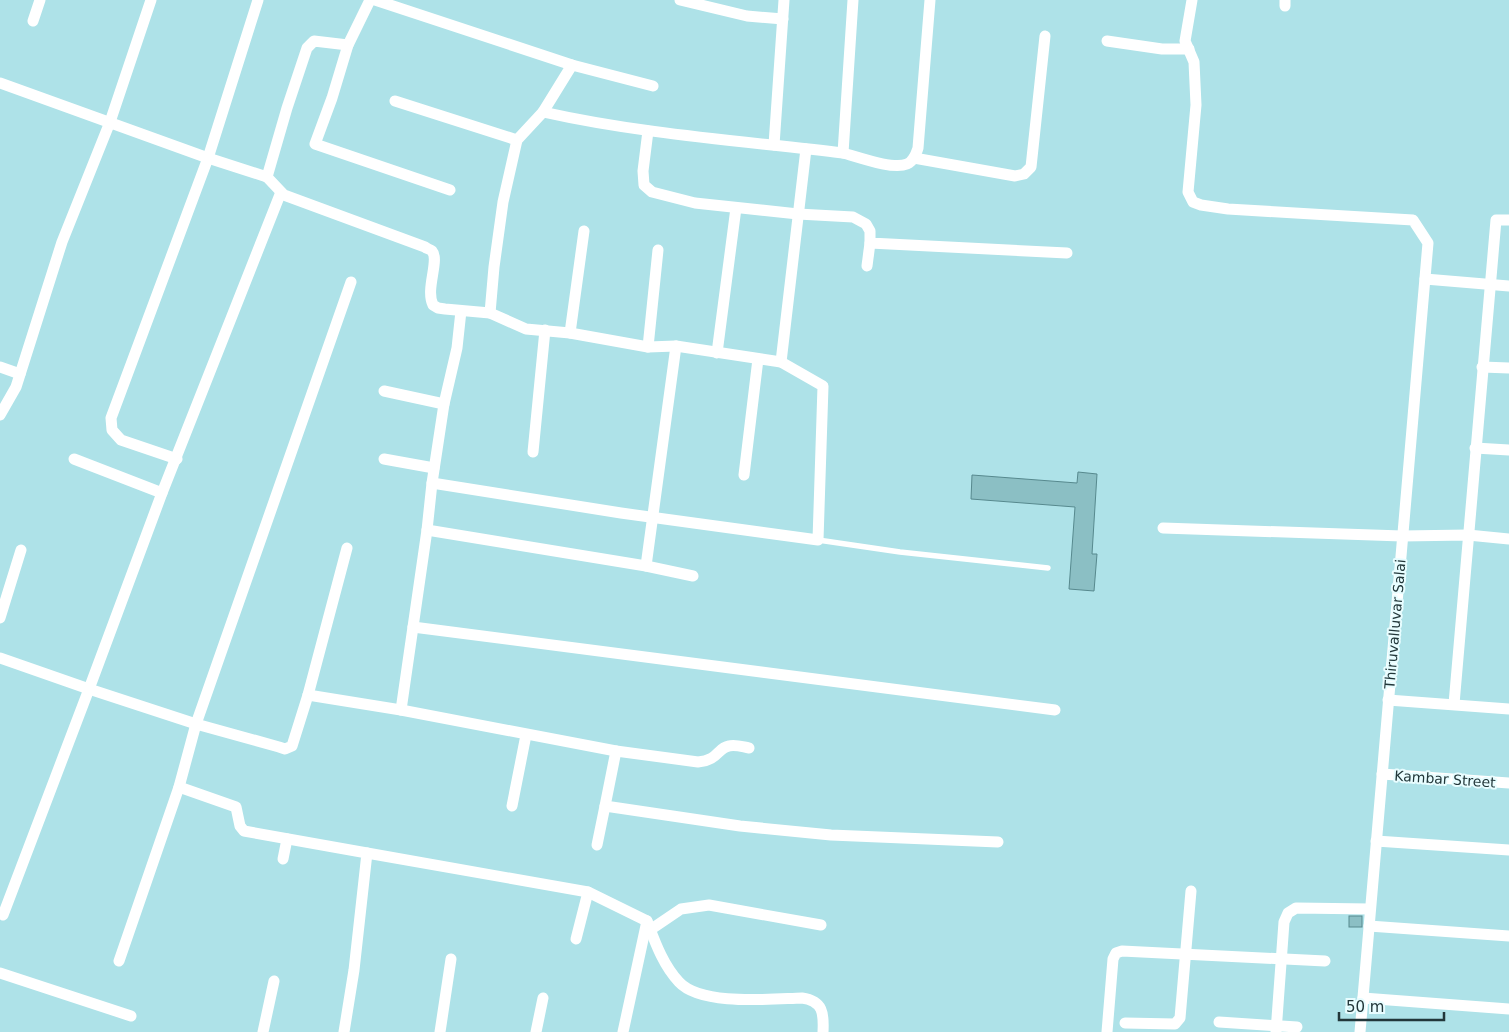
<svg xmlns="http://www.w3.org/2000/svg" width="1509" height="1032" font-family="'DejaVu Sans',sans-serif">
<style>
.building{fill:#8bbfc4;stroke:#57898e}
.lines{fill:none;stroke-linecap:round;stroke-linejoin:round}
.lane{stroke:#fff;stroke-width:5.5}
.street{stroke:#fff;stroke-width:11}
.labels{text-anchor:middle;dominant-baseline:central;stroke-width:4;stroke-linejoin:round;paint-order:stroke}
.street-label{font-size:14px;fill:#22373a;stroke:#e8fdff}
</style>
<rect width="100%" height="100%" fill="#aee2e8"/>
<g class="building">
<path d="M1078,472L1097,474L1092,554H1097L1094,591L1069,589L1075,507L971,499L972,475L1077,483Z"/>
<rect x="1349" y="916" width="13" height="11"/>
</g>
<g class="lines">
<path class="lane" d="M818,540L900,552L1048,568"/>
<g class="street">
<path d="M370,0L348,45L332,98L315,144L450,190"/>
<path d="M375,0L572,65L653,86"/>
<path d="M680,0L747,16L783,19"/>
<path d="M1192,0L1185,41L1194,62L1196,105L1188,192L1193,202L1201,205L1228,209L1413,220L1428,243L1360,1032"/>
<path d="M1285,6V0"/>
<path d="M33,21L40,0"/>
<path d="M1107,41L1162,49H1189"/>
<path d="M0,83L208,158L267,177L284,195L425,247C427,249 430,249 432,251C440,260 425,289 433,305L438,308L445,309L490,313L494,267L503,202L517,140L543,112L572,65"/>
<path d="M395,101L517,140"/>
<path d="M543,112C641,134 743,141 843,153L853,0"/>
<path d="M648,131L643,171L644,185L652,192L695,203L798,214L853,217L866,224L870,231V243L1067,253"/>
<path d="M774,145L784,0"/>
<path d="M843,153C858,157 893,170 907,164C914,161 916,154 918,148L930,0"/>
<path d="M914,158L1015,176L1024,174L1031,167L1045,36"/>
<path d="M267,177L287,108L307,48L314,41L348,45"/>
<path d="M281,192L162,493L89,689L196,724L279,747L285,749L292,746L308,695L347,548"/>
<path d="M867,266L870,243"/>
<path d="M1425,279L1509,286"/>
<path d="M461,311L457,348L444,404L432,483L427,530L401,710L616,751L605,806L740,826L831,835L998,842"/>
<path d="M570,333L584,231"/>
<path d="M648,347L658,250"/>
<path d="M717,353L736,208"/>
<path d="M781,362L806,149"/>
<path d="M0,367L20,374"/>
<path d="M1482,367L1509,368"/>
<path d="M384,391L444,404"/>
<path d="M0,415L16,387L62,242L110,122L151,0"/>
<path d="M1475,448L1509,450"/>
<path d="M533,452L545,330"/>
<path d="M74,459L162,493"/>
<path d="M177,459L121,440L112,430L111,418L208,158L258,0"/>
<path d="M384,459L434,468"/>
<path d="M744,475L758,359"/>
<path d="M432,483L621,513L818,540L823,386L781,362L676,346L648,347L570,333L526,329L490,313"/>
<path d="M1163,528L1402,536L1468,535L1509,539"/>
<path d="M427,530L646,566L693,576"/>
<path d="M646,566L676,346"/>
<path d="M0,618L21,550"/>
<path d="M413,627L1055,710"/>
<path d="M0,658L89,689L3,915"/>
<path d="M308,695L401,710"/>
<path d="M1388,700L1509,709"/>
<path d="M1454,704L1496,220H1509"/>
<path d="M616,751L698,762C719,760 717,748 729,746C735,744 743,747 749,748"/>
<path d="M1382,774L1509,783"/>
<path d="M179,787L236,807L240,826L244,831L367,853L354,970L344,1032"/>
<path d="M512,806L526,735"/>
<path d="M1376,841L1509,850"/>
<path d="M597,845L605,806"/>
<path d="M367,853L588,892L647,921C655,942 663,965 679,982C701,1006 770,999 802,998C823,1001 824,1013 823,1032"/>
<path d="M283,859L287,839"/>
<path d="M1369,926L1509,936"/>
<path d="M650,930L681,909L709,905L821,925"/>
<path d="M576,939L588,892"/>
<path d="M119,961L179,787L196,724L351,282"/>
<path d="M0,973L131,1016"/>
<path d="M1363,998L1509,1009"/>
<path d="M1219,1022L1297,1027"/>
<path d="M1125,1023L1175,1024L1180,1018L1191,891"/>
<path d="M263,1032L274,981"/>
<path d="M440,1032L451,959"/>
<path d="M536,1032L543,998"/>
<path d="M623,1032L647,921"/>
<path d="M1107,1032L1113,959L1116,953L1122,951L1325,961"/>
<path d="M1276,1032L1284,922L1288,913L1296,908L1370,909"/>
</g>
</g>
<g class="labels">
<g class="street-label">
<text transform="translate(1395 624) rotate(-85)">Thiruvalluvar Salai</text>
<text transform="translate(1445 779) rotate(4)">Kambar Street</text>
</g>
</g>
<path d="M1339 1012v8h105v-8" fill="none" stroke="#22373a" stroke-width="2.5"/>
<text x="1346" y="1012" font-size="15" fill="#22373a" stroke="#e8fdff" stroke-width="4" paint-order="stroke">50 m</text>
</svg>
